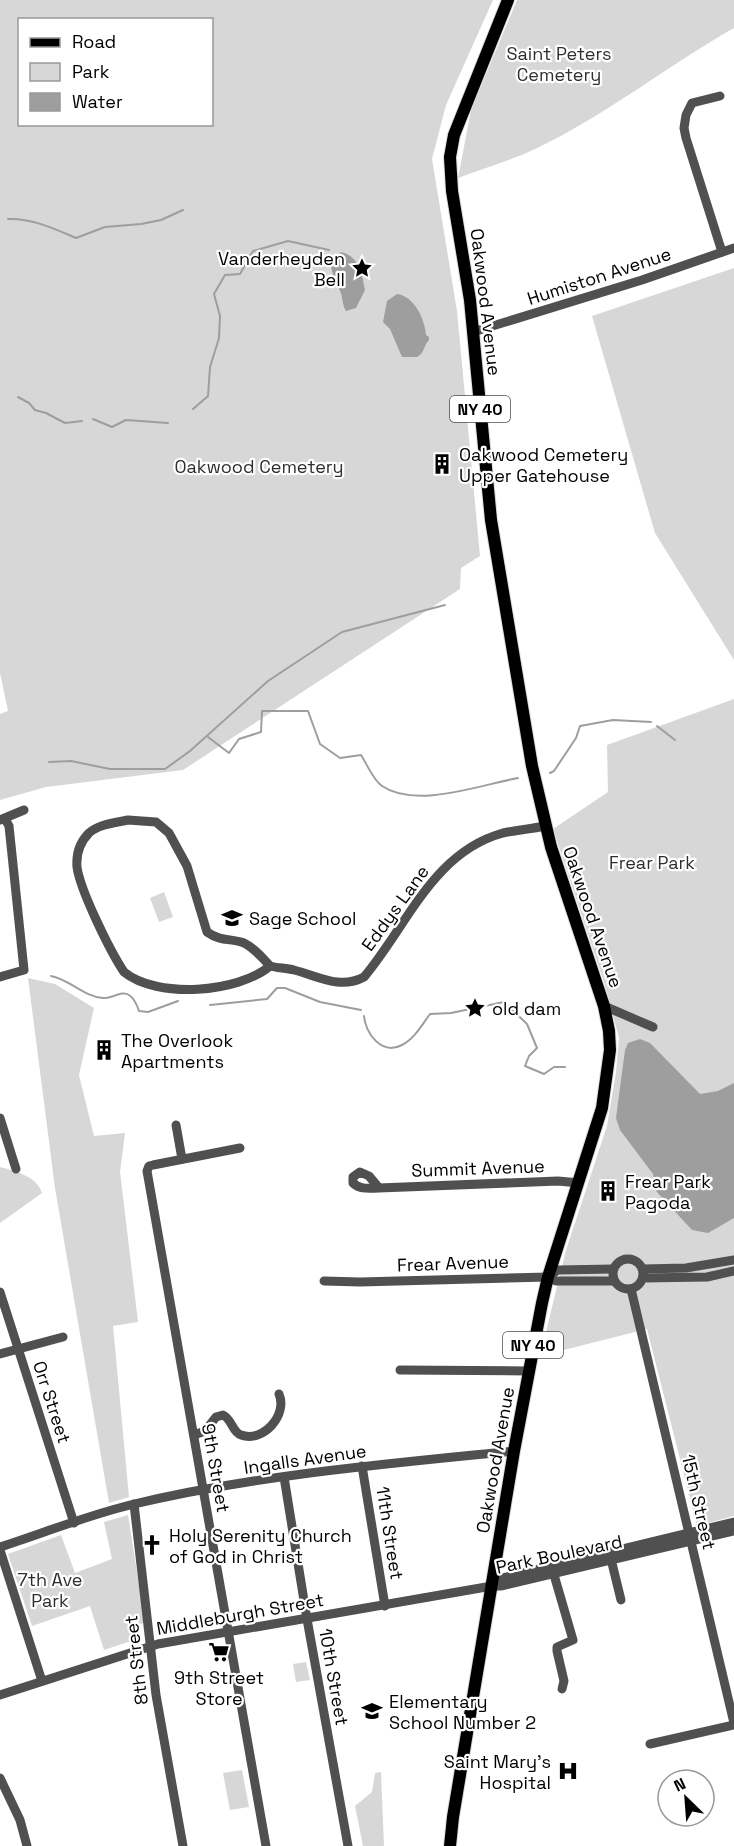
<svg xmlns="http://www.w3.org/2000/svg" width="734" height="1846" font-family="'Space Grotesk',sans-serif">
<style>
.green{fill:#d7d7d7;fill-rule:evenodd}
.water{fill:#9e9e9e}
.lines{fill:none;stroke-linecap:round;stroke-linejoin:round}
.stream{stroke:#9e9e9e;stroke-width:2}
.major-casing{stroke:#dbdbdb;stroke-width:14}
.minor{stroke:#505050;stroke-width:9}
.major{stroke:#000;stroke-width:12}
.labels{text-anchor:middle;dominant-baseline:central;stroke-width:4.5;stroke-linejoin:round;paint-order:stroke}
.shield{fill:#fff;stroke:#4c4c4c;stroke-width:1.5}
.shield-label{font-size:16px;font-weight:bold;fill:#000}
.park-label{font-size:18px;fill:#2e2e2e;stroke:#fff}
.poi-label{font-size:18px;fill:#000;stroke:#fff;text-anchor:start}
.street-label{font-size:18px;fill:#000;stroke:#fff}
</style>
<rect width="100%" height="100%" fill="#fff"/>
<g class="green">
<path d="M0,0H493L446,105L432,159L457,311L480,556L461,568L460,589L183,770L46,787L0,800V714L8,711L0,673ZM20,20H212V124H20Z"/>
<path d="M517,0H734V28C667,66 605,116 535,149C510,161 483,168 458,178L471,110Z"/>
<path d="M734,268V660L655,533L592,316Z"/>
<path d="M734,699V1516L697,1526L647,1329L540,1356L566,1250L607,1126L616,1072L619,1038L604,982L553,829L608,792L607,745Z"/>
<path d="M164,892L173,917L159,922L150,898Z"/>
<path d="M28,978L55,984L94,1008L79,1075L94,1136L125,1133L120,1172L138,1322L113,1326L129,1497L109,1503L55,1188Z"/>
<path d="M0,1167C15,1171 37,1176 42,1193L0,1223Z"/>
<path d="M128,1515L145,1623L139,1624L140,1638L104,1650L90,1606L32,1626L8,1554L61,1535L75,1573L112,1559L104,1522Z"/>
<path d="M306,1662L310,1680L296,1682L293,1664Z"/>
<path d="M242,1770L249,1807L230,1810L223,1773Z"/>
<path d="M381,1772L384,1846H363L355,1806L372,1792L375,1773Z"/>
</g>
<g class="water">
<path d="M341,252C359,256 362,274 365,290L356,308L346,311C342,304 343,298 340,291C337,282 332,275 331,266Z"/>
<path d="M397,294C414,296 425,319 426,335L429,337V340C423,346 425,353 417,357H402L390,329L383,322L387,301Z"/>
<path d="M640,1039L650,1043L700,1094L718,1091L734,1083V1218L708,1233L692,1230L656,1191L653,1174L620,1130L616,1118L625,1050L628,1043Z"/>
</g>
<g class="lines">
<g class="stream">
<path d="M8,219C32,218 55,229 76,238L105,227L141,224L161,220L183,210"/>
<path d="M18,397L29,403L35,410L46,413L65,423L82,421"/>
<path d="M193,409L208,396L210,367L219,338L220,316L214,294L225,275L240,274L253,251L288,241L329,250"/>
<path d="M93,419L112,427L126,420L168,423"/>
<path d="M657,726L675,740"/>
<path d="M208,737L229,753L239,739L261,732L262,711H308L320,744L340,758L361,755C367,764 373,780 382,786C416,809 480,785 518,778"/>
<path d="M49,762L71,761L110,769H165L190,751L268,681L342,632L445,605"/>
<path d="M550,773L554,771L576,738L580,726L613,720L651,722"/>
<path d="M51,976C69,979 84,997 103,998C112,999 121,990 129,995C134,998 137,1005 139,1011L148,1012L178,1001"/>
<path d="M210,1005L267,999L277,988H285L320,1002L361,1010"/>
<path d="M364,1016C365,1032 381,1056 402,1045C414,1039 422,1025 430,1014L451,1013L504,1002L527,1024L537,1048L529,1056L525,1066L544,1074L554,1067H565"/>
</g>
<g class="major-casing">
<path id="major" d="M450,1846L453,1817L514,1451L542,1303L548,1277L602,1108L610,1050L609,1031L604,1006L551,847L532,766L491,520L470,300L452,191L450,157L454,135L508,0"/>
</g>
<g class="minor">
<path d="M720,96L692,103L686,115L684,128L686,138L722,252"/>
<path d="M473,332L642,280L734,248"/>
<path d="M0,820L24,810"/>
<path d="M128,820L156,822L169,833L187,866L207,932C221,942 231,938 244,943C254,948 262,957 270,966C238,993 157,999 124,972C110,951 80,890 77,867C76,854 80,842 89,833C99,824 115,823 128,820Z"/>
<path d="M270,966C277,968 286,968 294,970C318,976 340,990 364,977C407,926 433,852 503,833C517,830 531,829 545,826"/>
<path d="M0,977L24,970L9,826L5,819"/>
<path d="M604,1006L653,1027"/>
<path d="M0,1118L16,1169"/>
<path d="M176,1125L182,1159"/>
<path d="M240,1148L153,1165L149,1166L147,1171L266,1846"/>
<path d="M379,1188C370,1188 360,1190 353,1183V1177L360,1172L369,1176L379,1188L558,1181L579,1183"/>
<circle cx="628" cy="1274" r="15"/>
<path d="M643,1269L686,1268L734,1260"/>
<path d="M548,1277L556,1281H614"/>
<path d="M548,1277L558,1270L613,1269"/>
<path d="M643,1278L707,1277L734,1271"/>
<path d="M324,1281L360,1282L548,1277"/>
<path d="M631,1289L734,1723"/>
<path d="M0,1292L74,1523"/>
<path d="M0,1354L63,1337"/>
<path d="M400,1370L528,1371"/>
<path d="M194,1435L205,1431L216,1417L223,1415C232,1419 232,1432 241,1435C263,1443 288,1415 279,1394"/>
<path d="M362,1466L385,1606"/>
<path d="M284,1477L307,1619L348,1846"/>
<path d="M134,1504L156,1695L183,1846"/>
<path d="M0,1547C43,1533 86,1516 130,1505C255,1475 386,1464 514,1451"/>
<path d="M0,1550L42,1681"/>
<path d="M610,1555L621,1600"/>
<path d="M552,1568L573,1640L557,1647V1651L564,1681L562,1689"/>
<path d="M492,1586L502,1578L734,1522"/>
<path d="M0,1695L158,1644L492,1586H501L734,1531"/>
<path d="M650,1744L734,1725"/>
<path d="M0,1778L20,1820L27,1846"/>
</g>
<use href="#major" class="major"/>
</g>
<defs>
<g id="sight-bare" transform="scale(1.62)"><path d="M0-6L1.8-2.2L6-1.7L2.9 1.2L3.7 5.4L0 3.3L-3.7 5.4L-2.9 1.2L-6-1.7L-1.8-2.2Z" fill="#000" stroke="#fff" stroke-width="2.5" paint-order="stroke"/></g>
<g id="building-bare" transform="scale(1.62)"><path d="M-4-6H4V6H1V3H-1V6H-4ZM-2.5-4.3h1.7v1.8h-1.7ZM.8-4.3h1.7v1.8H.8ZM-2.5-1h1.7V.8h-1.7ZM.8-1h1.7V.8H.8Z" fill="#000" stroke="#fff" stroke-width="2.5" paint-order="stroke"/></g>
<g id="school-bare" transform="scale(1.62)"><path d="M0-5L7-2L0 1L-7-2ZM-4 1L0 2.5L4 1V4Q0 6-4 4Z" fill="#000" stroke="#fff" stroke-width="2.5" paint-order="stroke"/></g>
<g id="church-bare" transform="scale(1.62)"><path d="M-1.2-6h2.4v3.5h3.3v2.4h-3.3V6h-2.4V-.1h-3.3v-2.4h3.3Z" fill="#000" stroke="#fff" stroke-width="2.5" paint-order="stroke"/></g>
<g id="supermarket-bare" transform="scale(1.62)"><path d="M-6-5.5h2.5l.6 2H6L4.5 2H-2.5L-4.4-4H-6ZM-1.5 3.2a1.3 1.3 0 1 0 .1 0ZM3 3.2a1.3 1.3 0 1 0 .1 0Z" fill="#000" stroke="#fff" stroke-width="2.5" paint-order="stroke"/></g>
<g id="hospital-bare" transform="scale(1.62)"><path d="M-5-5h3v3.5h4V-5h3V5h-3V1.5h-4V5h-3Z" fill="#000" stroke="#fff" stroke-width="2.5" paint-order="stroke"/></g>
</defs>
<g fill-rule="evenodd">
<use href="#sight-bare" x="362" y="268"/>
<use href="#building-bare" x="442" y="464"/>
<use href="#school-bare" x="232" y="918"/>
<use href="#sight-bare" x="475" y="1008"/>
<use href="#building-bare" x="104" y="1050"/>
<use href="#building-bare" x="608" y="1191"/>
<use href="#church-bare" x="152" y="1545"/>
<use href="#supermarket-bare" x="219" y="1652"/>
<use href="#school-bare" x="372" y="1711"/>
<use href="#hospital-bare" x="568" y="1771"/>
</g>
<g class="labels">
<g class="shield">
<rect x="450" y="396" width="60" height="26" rx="4.5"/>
<rect x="503" y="1332" width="60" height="26" rx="4.5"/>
</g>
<g class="shield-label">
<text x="480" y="409">NY 40</text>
<text x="533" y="1345">NY 40</text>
</g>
<g class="park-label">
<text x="559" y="53">Saint Peters<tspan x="559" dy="21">Cemetery</tspan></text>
<text x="259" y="466">Oakwood Cemetery</text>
<text x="652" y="862">Frear Park</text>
<text x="50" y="1579">7th Ave<tspan x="50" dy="21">Park</tspan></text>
</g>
<g class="poi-label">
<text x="345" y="258" text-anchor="end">Vanderheyden<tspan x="345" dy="21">Bell</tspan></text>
<text x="459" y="454">Oakwood Cemetery<tspan x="459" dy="21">Upper Gatehouse</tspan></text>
<text x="249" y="918">Sage School</text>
<text x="492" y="1008">old dam</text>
<text x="121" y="1040">The Overlook<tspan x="121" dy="21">Apartments</tspan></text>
<text x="625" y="1181">Frear Park<tspan x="625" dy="21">Pagoda</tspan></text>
<text x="169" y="1535">Holy Serenity Church<tspan x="169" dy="21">of God in Christ</tspan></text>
<text x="219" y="1677" text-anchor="middle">9th Street<tspan x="219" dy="21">Store</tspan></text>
<text x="389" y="1701">Elementary<tspan x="389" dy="21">School Number 2</tspan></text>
<text x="551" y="1761" text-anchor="end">Saint Mary's<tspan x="551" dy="21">Hospital</tspan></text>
</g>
<g class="street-label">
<text transform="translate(599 276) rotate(-18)">Humiston Avenue</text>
<text transform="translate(486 302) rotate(83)">Oakwood Avenue</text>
<text transform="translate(395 908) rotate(-54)">Eddys Lane</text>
<text transform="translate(593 917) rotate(71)">Oakwood Avenue</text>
<text transform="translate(478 1168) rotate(-2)">Summit Avenue</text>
<text transform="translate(453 1263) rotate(-2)">Frear Avenue</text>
<text transform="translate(52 1402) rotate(72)">Orr Street</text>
<text transform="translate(305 1459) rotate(-8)">Ingalls Avenue</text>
<text transform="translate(495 1460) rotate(-80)">Oakwood Avenue</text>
<text transform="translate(216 1468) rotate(80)">9th Street</text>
<text transform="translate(699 1502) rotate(77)">15th Street</text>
<text transform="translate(390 1533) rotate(81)">11th Street</text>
<text transform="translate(559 1554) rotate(-12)">Park Boulevard</text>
<text transform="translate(240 1614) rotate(-10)">Middleburgh Street</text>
<text transform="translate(136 1660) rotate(-97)">8th Street</text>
<text transform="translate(334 1677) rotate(80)">10th Street</text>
</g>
</g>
<rect x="18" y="18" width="195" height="108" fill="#ffffff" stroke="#999999" stroke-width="1.5"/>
<rect x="30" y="38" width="30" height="9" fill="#000000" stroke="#999999" stroke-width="1.5"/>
<text x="72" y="48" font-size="18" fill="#000000">Road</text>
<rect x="30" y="63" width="30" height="18" fill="#d7d7d7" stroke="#999999" stroke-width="1.5"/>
<text x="72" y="78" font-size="18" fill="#000000">Park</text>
<rect x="30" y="93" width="30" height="18" fill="#9e9e9e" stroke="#999999" stroke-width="1.5"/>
<text x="72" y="108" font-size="18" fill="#000000">Water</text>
<g transform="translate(686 1798) rotate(335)"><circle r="28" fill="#ffffff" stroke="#999999" stroke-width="1.5"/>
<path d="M0-4.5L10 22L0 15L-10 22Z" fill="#000000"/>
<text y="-9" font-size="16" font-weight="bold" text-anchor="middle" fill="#000000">N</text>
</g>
</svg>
